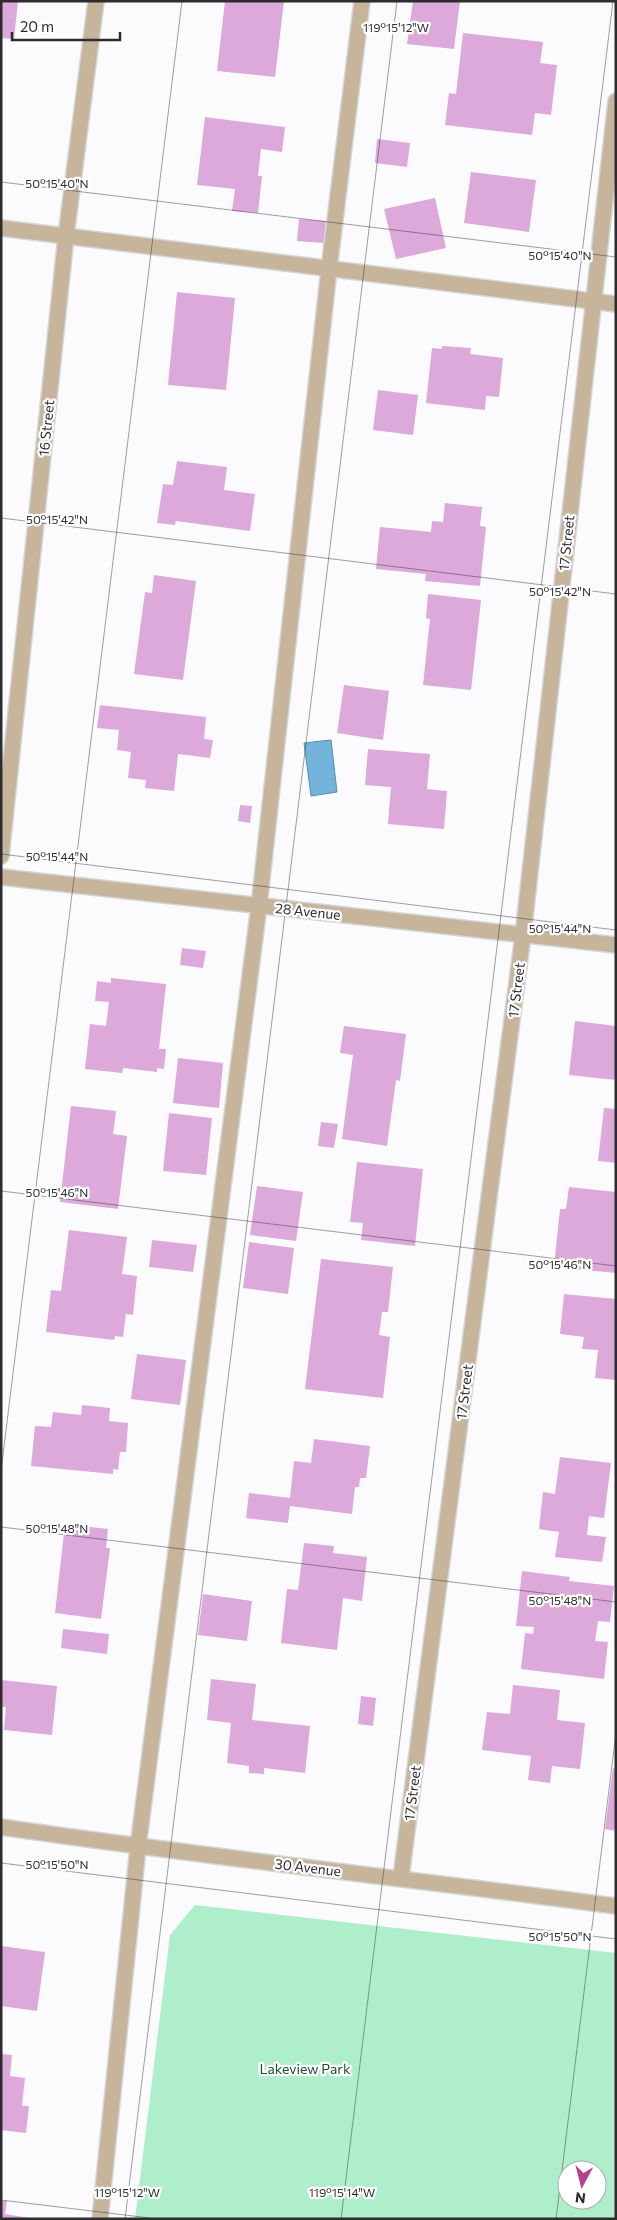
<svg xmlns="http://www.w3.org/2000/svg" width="617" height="2220" font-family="Commissioner,sans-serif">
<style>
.green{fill:#afeeca;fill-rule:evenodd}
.water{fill:#72b4db;stroke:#5d8ca8}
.building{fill:#dca9da}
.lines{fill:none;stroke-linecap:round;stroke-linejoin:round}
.minor-casing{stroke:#d6d6d9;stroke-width:18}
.minor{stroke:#c6b49b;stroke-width:15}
.ticks{fill:none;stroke:#2d2d30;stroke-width:1;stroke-opacity:0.45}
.labels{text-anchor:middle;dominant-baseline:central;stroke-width:4.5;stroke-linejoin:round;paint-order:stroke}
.street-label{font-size:14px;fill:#2d2d30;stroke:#fff}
.park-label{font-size:14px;fill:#1b4f36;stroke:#fff}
.ticks-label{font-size:12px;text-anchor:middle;fill:#2d2d30;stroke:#fff;stroke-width:4.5;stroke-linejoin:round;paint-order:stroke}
</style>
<rect width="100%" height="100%" fill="#fbfbfe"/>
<path class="green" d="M195,1905L616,1953V2219H135L170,1935ZM567,2170H597V2200H567Z"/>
<path class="water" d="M331,740L337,792L311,796L304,743Z"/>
<g class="building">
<path d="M1,1H18L14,39L1,38Z"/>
<path d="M225,1H284L275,77L217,71Z"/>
<path d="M413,1H460L454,49L407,44Z"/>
<path d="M463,33L543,42L540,63L557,65L551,115L535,113L532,135L445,125L449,93L456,94Z"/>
<path d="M205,117L285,127L282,152L261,149L258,176H262L258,213L232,211L235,189L197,185Z"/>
<path d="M377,139L410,143L407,167L375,163Z"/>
<path d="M471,172L536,180L529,232L464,223Z"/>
<path d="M435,198L446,248L396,259L384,209Z"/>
<path d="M299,219L326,221L324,243L297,241Z"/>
<path d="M177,292L235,298L226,390L168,385Z"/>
<path d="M442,346L471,348L470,354L503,358L499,397L486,396L485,410L426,403L432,348L442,349Z"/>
<path d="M378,390L418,395L413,435L373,430Z"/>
<path d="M177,461L227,467L224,490L255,494L250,531L176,521L175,525L157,523L163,484L173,485Z"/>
<path d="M445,503L482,507L480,526L486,527L480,586L425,581L426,574L376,569L380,527L431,532L432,521L443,522Z"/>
<path d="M154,575L196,581L183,680L134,674L145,592L152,593Z"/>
<path d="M428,594L481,600L471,690L423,685L430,619L426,618Z"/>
<path d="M344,685L389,691L383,740L337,733Z"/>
<path d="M100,705L206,717L204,739L213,740L210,758L178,754L174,791L145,788L146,780L128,778L131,752L117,750L119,730L97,728Z"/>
<path d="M368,749L430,754L427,789L447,791L444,829L388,824L391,787L365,785Z"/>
<path d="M240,805L252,806L250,823L238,821Z"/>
<path d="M182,948L206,951L203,968L180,965Z"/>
<path d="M111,978L166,984L159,1049H166L164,1069L157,1068V1072L123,1068L122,1073L85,1069L90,1024L106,1026L109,1002L95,1001L97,981L111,983Z"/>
<path d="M575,1021L616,1026V1080L569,1075Z"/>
<path d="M344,1026L406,1034L400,1081L396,1080L387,1146L342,1139L353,1055L340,1053Z"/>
<path d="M178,1058L223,1063L219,1108L173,1103Z"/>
<path d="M71,1106L116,1111L113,1134L127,1136L118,1209L60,1202Z"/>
<path d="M604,1108L616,1109V1163L598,1161Z"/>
<path d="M169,1113L212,1118L206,1175L163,1171Z"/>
<path d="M321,1122L338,1124L334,1148L318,1146Z"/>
<path d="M357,1162L423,1169L415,1246L361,1240L363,1223L350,1222Z"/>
<path d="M257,1186L303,1192L296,1241L250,1235Z"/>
<path d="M569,1187L616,1192V1273L554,1267L560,1209H566Z"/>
<path d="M69,1230L127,1237L122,1274L137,1276L133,1315L126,1314L123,1337L115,1336L114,1340L46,1332L51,1290L61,1291Z"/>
<path d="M152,1240L197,1245L193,1272L149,1267Z"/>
<path d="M249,1242L294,1248L288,1294L243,1288Z"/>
<path d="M321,1259L393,1267L388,1312H382L379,1335L390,1337L383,1398L305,1389Z"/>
<path d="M564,1294L616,1299V1380L595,1378L598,1350L582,1349L584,1337L560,1334Z"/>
<path d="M137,1354L186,1360L180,1405L131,1399Z"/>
<path d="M82,1405L110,1408L109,1421L128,1423L126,1452H120L118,1470L113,1469V1474L31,1466L35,1426L51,1427L53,1412L81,1415Z"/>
<path d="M314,1439L370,1446L366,1478H360L359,1487H355L352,1514L290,1506L288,1523L246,1518L249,1493L290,1498L294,1461L311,1463Z"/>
<path d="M560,1457L611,1463L604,1518L589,1516L587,1535L606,1537L602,1562L555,1557L559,1532L539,1529L543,1492L555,1494Z"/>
<path d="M65,1524L108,1529L106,1548H110L101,1619L55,1613Z"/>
<path d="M304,1543L334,1546L333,1553L367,1557L362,1601L343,1598L337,1650L281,1643L287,1589L298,1590Z"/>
<path d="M522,1571L570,1577L569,1581L614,1586L610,1622L598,1621L595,1641L608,1642L604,1679L521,1669L525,1633L533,1634L534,1627L516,1626Z"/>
<path d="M203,1594L252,1601L247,1641L198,1635Z"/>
<path d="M63,1629L109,1634L107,1654L61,1648Z"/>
<path d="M211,1679L256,1684L252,1720L310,1726L305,1773L264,1768V1774L249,1773V1766L227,1763L231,1723L207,1720Z"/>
<path d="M1,1680L57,1686L52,1735L4,1730L6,1707H1Z"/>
<path d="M513,1685L560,1690L557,1720L585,1723L580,1769L552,1766L550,1783L528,1780L531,1756L482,1750L487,1712L510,1714Z"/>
<path d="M361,1696L376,1698L373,1726L358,1724Z"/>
<path d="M613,1768L616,1769V1831L605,1829Z"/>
<path d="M1,1946L45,1952L37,2011L1,2006Z"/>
<path d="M1,2054L12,2055L10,2076L25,2078L22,2106H29L26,2133L1,2130Z"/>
<path d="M1,2200L7,2201L5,2214L36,2219H1Z"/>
</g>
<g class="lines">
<g class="minor-casing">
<g id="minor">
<path d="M1,228L616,304"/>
<path d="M1,856L66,236L96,1"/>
<path d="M1,877L616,945"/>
<path d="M1,1827C206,1857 411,1879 616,1906"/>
<path d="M401,1877L523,935L616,101"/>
<path d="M100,2219L138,1847L259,906L329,269L362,1"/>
</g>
</g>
<use href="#minor" class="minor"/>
</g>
<path class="ticks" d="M1,182L616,257M1,518L616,594M1,854L616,930M1,1191L616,1266M1,1471L182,1M1,1527L616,1602M1,1863L616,1939M1,2200L158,2219M125,2219L397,1M341,2219L613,1M556,2219L616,1733"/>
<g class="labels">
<g class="street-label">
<text transform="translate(46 428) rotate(-84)">16 Street</text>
<text transform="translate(566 543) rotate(-84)">17 Street</text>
<text transform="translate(308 911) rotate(6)">28 Avenue</text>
<text transform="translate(516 990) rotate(-83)">17 Street</text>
<text transform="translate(464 1392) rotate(-83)">17 Street</text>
<text transform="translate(412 1793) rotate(-83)">17 Street</text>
<text transform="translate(308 1867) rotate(7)">30 Avenue</text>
</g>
<g class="park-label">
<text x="305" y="2068">Lakeview Park</text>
</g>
</g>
<g class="ticks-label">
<text x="396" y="32">119°15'12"W</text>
<text x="57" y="188">50°15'40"N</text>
<text x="560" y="260">50°15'40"N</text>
<text x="57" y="524">50°15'42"N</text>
<text x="560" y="596">50°15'42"N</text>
<text x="57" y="861">50°15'44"N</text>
<text x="560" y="933">50°15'44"N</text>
<text x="57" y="1197">50°15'46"N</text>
<text x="560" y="1269">50°15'46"N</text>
<text x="57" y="1533">50°15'48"N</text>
<text x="560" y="1605">50°15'48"N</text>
<text x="57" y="1869">50°15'50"N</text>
<text x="560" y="1941">50°15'50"N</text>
<text x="127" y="2197">119°15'12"W</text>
<text x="342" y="2197">119°15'14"W</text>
</g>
<rect width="617" height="2220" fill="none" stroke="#2d2d30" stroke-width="5"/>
<g transform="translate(582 2185) rotate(187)"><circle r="24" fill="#ffffff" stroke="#ababac"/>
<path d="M0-4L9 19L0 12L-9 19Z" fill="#b93f91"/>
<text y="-8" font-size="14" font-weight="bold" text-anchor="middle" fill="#2d2d30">N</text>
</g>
<path d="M12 32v8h108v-8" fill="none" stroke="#2d2d30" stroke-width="2.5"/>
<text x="20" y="32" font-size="15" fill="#2d2d30" stroke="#ffffff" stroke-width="4" paint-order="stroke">20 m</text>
</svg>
